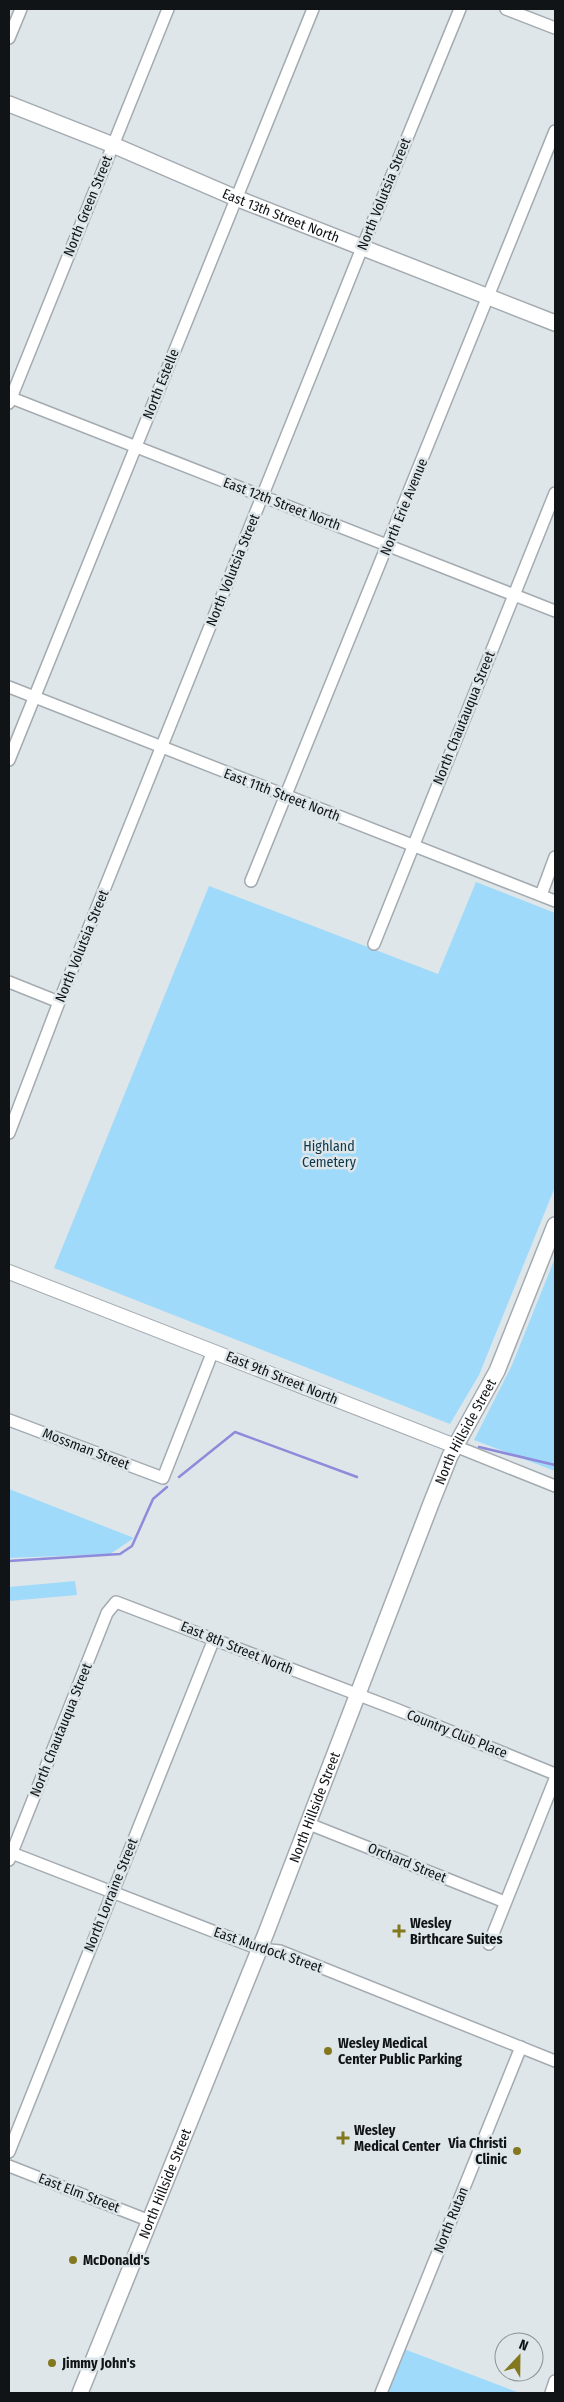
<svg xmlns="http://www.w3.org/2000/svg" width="564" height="2402" font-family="'Fira Sans Condensed',sans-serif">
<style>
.green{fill:#a0dafa}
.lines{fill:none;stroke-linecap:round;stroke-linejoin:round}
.stream{stroke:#8e8bda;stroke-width:2.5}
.minor-casing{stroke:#a4abb0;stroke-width:14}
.tertiary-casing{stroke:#a4abb0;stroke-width:16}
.secondary-casing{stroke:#a4abb0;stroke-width:18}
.minor{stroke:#fff;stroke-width:11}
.tertiary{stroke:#fff;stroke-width:14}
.secondary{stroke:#fff;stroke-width:15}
.poi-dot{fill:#83781d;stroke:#dee6ea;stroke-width:2}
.labels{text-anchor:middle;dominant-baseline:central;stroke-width:5;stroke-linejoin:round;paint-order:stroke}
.street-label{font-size:14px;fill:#111416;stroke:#dee6ea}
.park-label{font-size:14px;fill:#0a374a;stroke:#dee6ea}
.poi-label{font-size:14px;font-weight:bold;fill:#111416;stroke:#dee6ea;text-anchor:start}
</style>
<rect width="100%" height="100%" fill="#dee6ea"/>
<g class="green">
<path d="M476,882L555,913V1187L479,1375L450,1424L54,1268L209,886L438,974Z"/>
<path d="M555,1258V1471L474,1440L512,1365Z"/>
<path d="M9,1489L134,1538L110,1554L9,1558Z"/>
<path d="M75,1581L77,1595L9,1601V1587Z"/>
<path d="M404,2349L520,2393H387Z"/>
</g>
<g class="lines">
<g class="stream">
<path d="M479,1447L555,1465"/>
<path d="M179,1477L235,1432L357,1477"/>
<path d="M9,1561L120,1554L132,1546L153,1499L167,1487"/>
</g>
<g class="minor-casing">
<g id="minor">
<path d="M506,9L555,28"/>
<path d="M9,38L21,9"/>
<path d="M9,397L555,611"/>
<path d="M9,403L168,9"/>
<path d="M9,687L555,901"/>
<path d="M9,760L313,9"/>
<path d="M251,881L555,131"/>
<path d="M541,895L555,857"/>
<path d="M374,944L555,493"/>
<path d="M9,982L59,1002"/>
<path d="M9,1133L59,1002L362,248L460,9"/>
<path d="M9,1420L163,1478L213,1351"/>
<path d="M455,1446L555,1486"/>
<path d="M309,1824L505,1902"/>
<path d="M9,1852L259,1949L280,1951L555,2061"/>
<path d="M9,1860L107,1613L116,1602L398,1710L555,1774"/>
<path d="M489,1944L555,1779"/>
<path d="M9,2152L214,1639"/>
<path d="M9,2166L150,2221"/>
<path d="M381,2393L521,2047"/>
<path d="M551,2393L555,2381"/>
</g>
</g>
<g class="tertiary-casing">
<path id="tertiary" d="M9,1272L455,1446"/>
</g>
<g class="secondary-casing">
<g id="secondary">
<path id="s1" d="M9,104L113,145L236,198L555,323"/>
<path id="s2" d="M80,2393L266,1933L432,1501L450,1456L497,1371L555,1225"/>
</g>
</g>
<use href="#minor" class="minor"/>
<use href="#tertiary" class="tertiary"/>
<use href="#secondary" class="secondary"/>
</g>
<g class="poi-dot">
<path d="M396.5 1923.5h5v5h5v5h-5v5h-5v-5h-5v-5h5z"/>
<circle cx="328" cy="2051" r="5"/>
<path d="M340.5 2130.5h5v5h5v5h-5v5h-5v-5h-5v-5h5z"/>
<circle cx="517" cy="2151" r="5"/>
<circle cx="73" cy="2260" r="5"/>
<circle cx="52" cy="2363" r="5"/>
</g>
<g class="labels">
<g class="street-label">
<text transform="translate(384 194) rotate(-68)">North Volutsia Street</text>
<text transform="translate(88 206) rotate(-68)">North Green Street</text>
<text stroke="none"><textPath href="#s1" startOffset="294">East 13th Street North</textPath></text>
<text transform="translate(161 384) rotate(-68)">North Estelle</text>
<text transform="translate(282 504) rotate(21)">East 12th Street North</text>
<text transform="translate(404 507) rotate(-68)">North Erie Avenue</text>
<text transform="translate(233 570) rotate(-68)">North Volutsia Street</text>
<text transform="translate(464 718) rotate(-68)">North Chautauqua Street</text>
<text transform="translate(282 795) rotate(21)">East 11th Street North</text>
<text transform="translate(82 946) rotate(-68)">North Volutsia Street</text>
<text transform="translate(282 1378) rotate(22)">East 9th Street North</text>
<text stroke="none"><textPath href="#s2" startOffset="1036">North Hillside Street</textPath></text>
<text transform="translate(86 1449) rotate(21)">Mossman Street</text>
<text transform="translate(237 1648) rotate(22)">East 8th Street North</text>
<text transform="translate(61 1730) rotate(-68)">North Chautauqua Street</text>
<text transform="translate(457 1734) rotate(22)">Country Club Place</text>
<text stroke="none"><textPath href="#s2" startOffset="631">North Hillside Street</textPath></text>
<text transform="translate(407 1863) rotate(22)">Orchard Street</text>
<text transform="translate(111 1895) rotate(-68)">North Lorraine Street</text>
<text transform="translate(268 1950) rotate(19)">East Murdock Street</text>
<text stroke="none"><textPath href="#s2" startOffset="226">North Hillside Street</textPath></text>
<text transform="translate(79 2193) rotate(21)">East Elm Street</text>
<text transform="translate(451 2220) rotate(-68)">North Rutan</text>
</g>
<g class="park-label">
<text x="329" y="1146">Highland<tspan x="329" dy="16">Cemetery</tspan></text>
</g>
<g class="poi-label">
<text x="410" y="1923">Wesley<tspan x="410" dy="16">Birthcare Suites</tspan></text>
<text x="338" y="2043">Wesley Medical<tspan x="338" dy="16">Center Public Parking</tspan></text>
<text x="354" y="2130">Wesley<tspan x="354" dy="16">Medical Center</tspan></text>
<text x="507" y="2143" text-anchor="end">Via Christi<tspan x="507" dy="16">Clinic</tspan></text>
<text x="83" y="2260">McDonald's</text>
<text x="62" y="2363">Jimmy John's</text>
</g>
</g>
<rect width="564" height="2402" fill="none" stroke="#111416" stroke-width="20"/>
<g transform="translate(519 2357) rotate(22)"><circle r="24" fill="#dee6ea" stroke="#8c9295"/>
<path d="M0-4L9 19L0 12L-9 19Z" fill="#83781d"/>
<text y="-8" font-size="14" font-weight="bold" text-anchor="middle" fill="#111416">N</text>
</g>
</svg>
